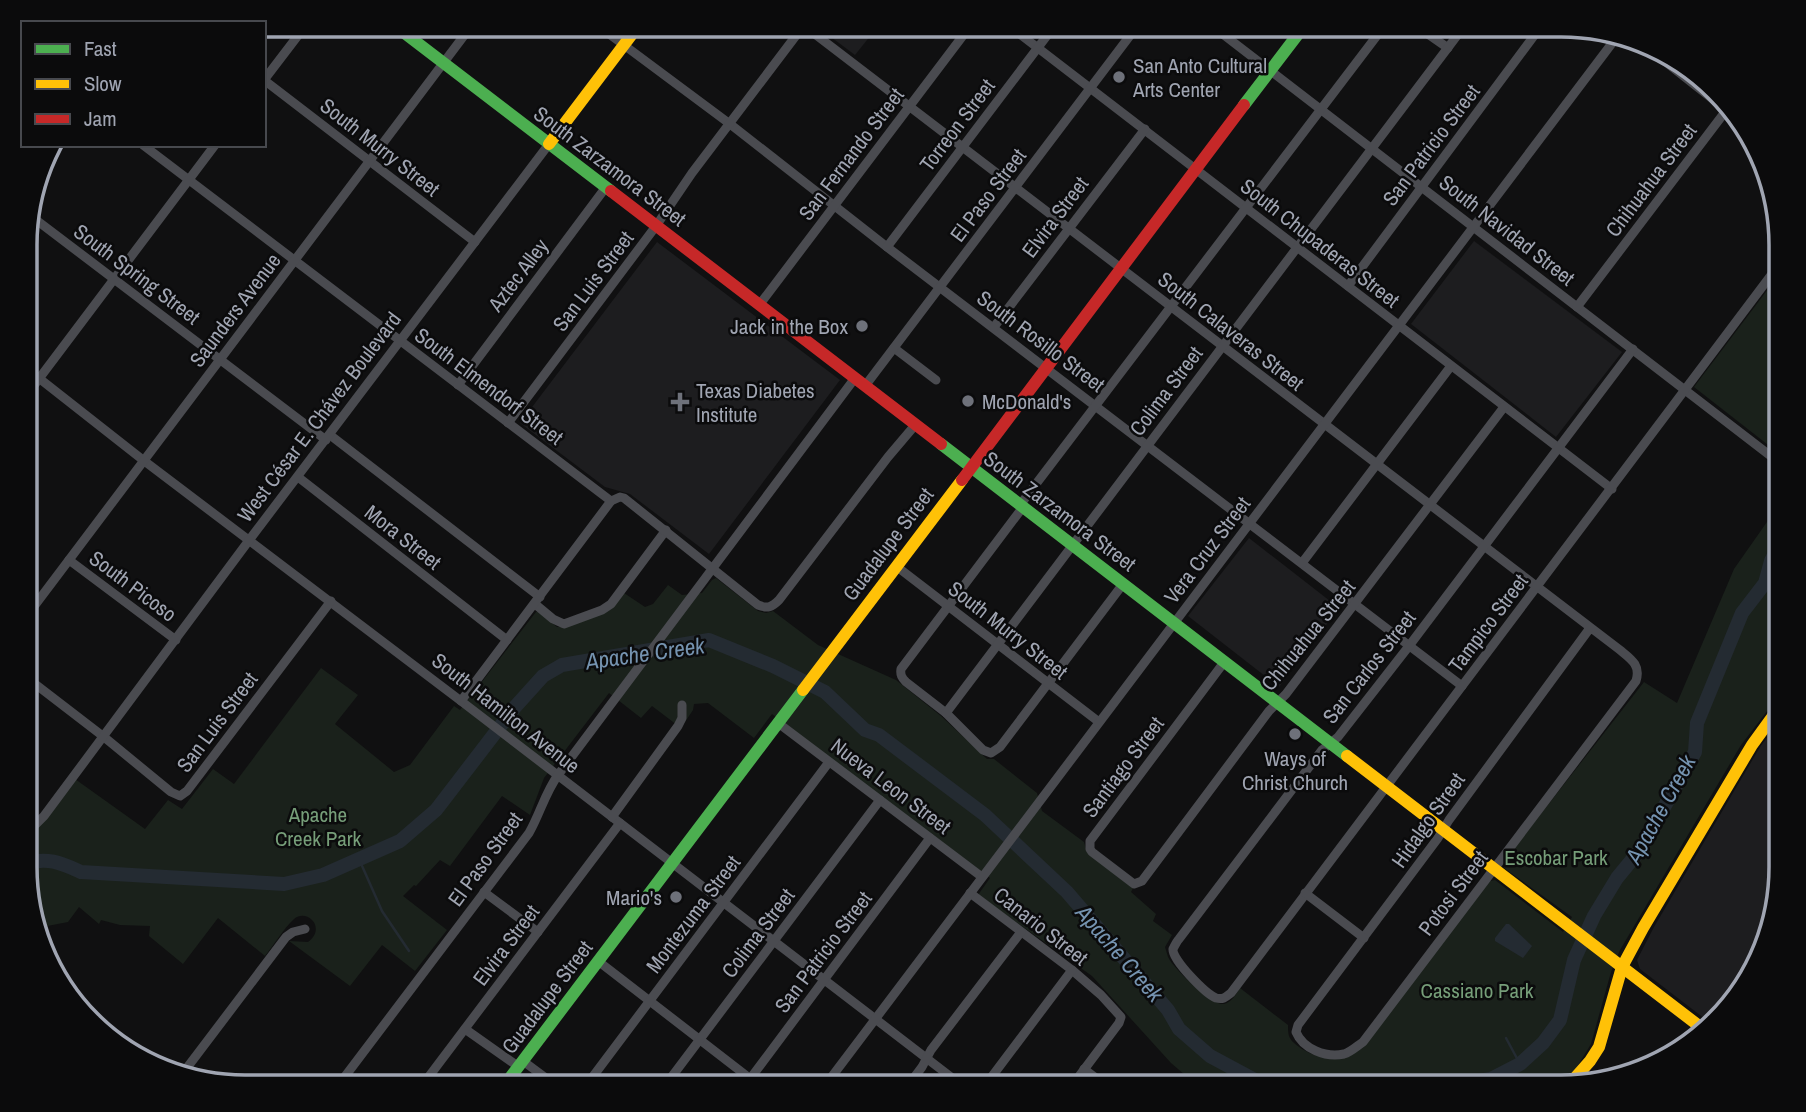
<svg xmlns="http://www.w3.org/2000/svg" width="1806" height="1112" font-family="'Archivo Narrow',sans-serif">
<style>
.built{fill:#1d1d1f}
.green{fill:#1a211b}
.water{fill:#242b32}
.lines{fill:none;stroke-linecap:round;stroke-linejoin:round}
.stream{stroke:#242b32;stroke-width:2.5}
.river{stroke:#242b32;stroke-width:14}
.street{stroke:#4a4b50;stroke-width:9}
.fast{stroke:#4caf50;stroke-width:12}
.slow{stroke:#ffc107;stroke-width:12}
.jam{stroke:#c62828;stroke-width:12}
.poi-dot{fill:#6e717a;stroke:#0b0b0c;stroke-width:2.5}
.labels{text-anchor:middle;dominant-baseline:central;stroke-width:5;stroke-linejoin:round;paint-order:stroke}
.poi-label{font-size:21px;fill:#a0a5b2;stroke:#0b0b0c;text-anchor:start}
.street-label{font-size:21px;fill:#a0a5b2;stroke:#0b0b0c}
.park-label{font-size:21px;fill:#769e79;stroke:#0b0b0c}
.water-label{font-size:23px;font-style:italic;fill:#7593b0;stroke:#0b0b0c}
.rim{fill:none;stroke:#a0a5b2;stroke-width:3.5}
</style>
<rect width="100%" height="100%" fill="#101011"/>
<g class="built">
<path d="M815,25H879L855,55Z"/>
<path d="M1474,241L1622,352L1556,437L1411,324Z"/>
<path d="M657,242L840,380L709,554L630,494L605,487L520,423Z"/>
<path d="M1249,538L1339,608L1279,687L1188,616Z"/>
<path d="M1781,719V882L1745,989L1709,1022L1640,969L1637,960L1654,927L1760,747Z"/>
</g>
<g class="green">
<path d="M1781,272V455L1694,387Z"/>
<path d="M1781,502V693L1741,745L1620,950L1611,972L1591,1044L1575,1070L1557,1087H1199L1171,1063L1092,976L978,895L990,878L772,714L754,738L708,703L694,704L693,710L681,728L652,706L641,718L609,693L544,778L530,815L502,796L450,866L440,860L416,886L414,885L403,896L447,930L415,971L382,945L350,986L289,941L308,942C327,928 307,908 294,919C284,928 274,945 265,956L218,918L183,964L149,936L150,926L120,925L101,920L99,924L79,907L68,922L37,928L26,896V832C43,829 64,793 75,779L145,829L168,800L182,809L213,769L234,784L321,668L358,695L335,724L394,772L410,765L454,706L460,710L536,612H539L557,627H567L624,593L645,607L653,604L668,585L682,595L702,593L712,580L716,578L758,611L766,613L773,611L818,645L896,680L941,716L987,759H994L1037,793L1042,811L1084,842L1087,852L1133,888L1131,892L1156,914L1153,921L1172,935L1165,947C1166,950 1167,954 1168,957C1174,969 1212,1006 1224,1004C1232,1002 1236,994 1240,988L1288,1025C1288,1029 1288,1033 1289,1036C1291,1042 1297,1045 1302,1049C1317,1058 1330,1059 1347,1056L1490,881L1495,880L1563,932L1572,917L1504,868V861L1644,682L1677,703L1734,569Z"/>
</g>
<path class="water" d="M1506,924H1509L1532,946L1523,958L1495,941V938Z"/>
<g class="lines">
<g class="stream">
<path d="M359,859L382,911L409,951"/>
<path d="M1506,1038L1520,1064"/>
<path d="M1464,1084V1087"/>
</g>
<g class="river">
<path d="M26,864C47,856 63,864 81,872L284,884L323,875L400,841L436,810L515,707L543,676L562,665L709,640L773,666L825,692L865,730L879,735L985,815L1067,892L1168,1010L1179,1029L1210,1056L1264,1085L1272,1087"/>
<path d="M1441,1087L1491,1079L1520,1064L1543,1043L1560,1020L1574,960L1594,916L1617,878L1640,850L1695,752L1697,723L1742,613L1765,583L1771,561L1781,543"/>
</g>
<g class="street">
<path d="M597,25L730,124L887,247L1462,686"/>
<path d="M803,25L1620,650C1631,659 1641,665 1636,681L1363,1042C1357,1046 1351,1052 1344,1054C1326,1058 1303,1049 1296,1032L1298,1025L1438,838L1449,820L1590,628"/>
<path d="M1008,25L1612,489"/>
<path d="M1211,25L1781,464"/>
<path d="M1415,25L1448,48"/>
<path d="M1634,37L1738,119"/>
<path d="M264,80L475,242"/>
<path d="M264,80L306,25"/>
<path d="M143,145L611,501"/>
<path d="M27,213L326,440"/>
<path d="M887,247L1055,25"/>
<path d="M1348,286L1542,25"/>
<path d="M760,304L971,25"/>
<path d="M1577,307L1728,108"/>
<path d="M994,327L1145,129"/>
<path d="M894,348L936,380"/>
<path d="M1633,349L1409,646L1338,737L1322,750L1179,939C1177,941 1174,947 1173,949C1172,960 1206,994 1216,998C1223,1000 1226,997 1231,993L1781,262"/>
<path d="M26,368L143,460L461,701L964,1087"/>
<path d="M458,385L606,187"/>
<path d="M865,386L1138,25"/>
<path d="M26,396L215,145"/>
<path d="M508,423L656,226L692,173L804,25"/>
<path d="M330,435L540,597"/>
<path d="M298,477L507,640"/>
<path d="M1020,505L1385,25"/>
<path d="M1023,507L901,669C900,675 902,678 906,682L946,713L983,750L991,753L1000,747L1123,584"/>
<path d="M69,560L176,640"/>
<path d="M1302,563L1451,366"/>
<path d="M896,566L1099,722"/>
<path d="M535,604L553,619L564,624L602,610L611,604L666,530"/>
<path d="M26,617L472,25"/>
<path d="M1225,661L1090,841V849L1092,852L1134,884L1142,881L1269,711L1286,694L1504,407"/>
<path d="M26,677L104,737L171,792L180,796L187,791L331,601"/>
<path d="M461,701L611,501L620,497L624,498L758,605C768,609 772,607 779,600L888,457L916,424"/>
<path d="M946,713L1465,25"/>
<path d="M778,723L982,877"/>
<path d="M612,817L678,726L682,718V705"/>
<path d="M26,827L35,825L44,816L250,539L549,144"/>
<path d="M484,892L538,932"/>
<path d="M970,893L1072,970L1101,995L1121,1017L1119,1023L1071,1087"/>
<path d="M1305,893L1364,938"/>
<path d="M598,961L761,1087"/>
<path d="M465,1029L519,1067"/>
<path d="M523,1061L558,1087"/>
<path d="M1084,1069L1108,1087"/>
<path d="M180,1077L286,937L293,932L305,929"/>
<path d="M337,1087L529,833C540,814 545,793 558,775L855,378"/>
<path d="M421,1087L620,823"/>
<path d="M585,1087L829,762"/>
<path d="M664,1087L880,800"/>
<path d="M744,1087L930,838"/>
<path d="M824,1087L1619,34"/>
<path d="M907,1087L922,1067L931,1050L1021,932"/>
<path d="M984,1087L1072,970"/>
</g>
<g class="fast">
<path d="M394,25L611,191"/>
<path d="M1244,105L1305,25"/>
<path d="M941,444L1347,756"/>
<path d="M503,1087L803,690"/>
</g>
<g class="slow">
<path d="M549,144L639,25"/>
<path d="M803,690L962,480"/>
<path d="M1347,756L1703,1029"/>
<path d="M1567,1087L1590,1061L1599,1047L1622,967L1643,928L1752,745L1781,705"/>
</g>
<g class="jam">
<path d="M611,191L941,444"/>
<path d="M962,480L1244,105"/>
</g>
</g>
<g class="poi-dot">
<circle cx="1119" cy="77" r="7"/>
<circle cx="862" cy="326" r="7"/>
<circle cx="968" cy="401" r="7"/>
<path d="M676.5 391.5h7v7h7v7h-7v7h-7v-7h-7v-7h7z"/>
<circle cx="1295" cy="734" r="7"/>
<circle cx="676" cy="897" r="7"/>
</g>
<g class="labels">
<g class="poi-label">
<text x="1133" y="65">San Anto Cultural<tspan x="1133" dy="24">Arts Center</tspan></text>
<text x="848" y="326" text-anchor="end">Jack in the Box</text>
<text x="696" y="390">Texas Diabetes<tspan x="696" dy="24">Institute</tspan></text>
<text x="982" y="401">McDonald's</text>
<text x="1295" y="758" text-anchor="middle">Ways of<tspan x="1295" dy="24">Christ Church</tspan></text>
<text x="662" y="897" text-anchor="end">Mario's</text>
</g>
<g class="street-label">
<text transform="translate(957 125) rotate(-53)">Torreon Street</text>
<text transform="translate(1431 145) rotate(-53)">San Patricio Street</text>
<text transform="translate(380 147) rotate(38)">South Murry Street</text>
<text transform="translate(851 154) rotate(-53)">San Fernando Street</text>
<text transform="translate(610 166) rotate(37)">South Zarzamora Street</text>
<text transform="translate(1651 180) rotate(-53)">Chihuahua Street</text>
<text transform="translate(988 195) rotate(-53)">El Paso Street</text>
<text transform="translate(1055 217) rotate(-53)">Elvira Street</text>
<text transform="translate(1507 230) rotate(38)">South Navidad Street</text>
<text transform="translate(1320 243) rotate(38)">South Chupaderas Street</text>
<text transform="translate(137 274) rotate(37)">South Spring Street</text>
<text transform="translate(518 275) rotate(-53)">Aztec Alley</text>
<text transform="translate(593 281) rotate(-53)">San Luis Street</text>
<text transform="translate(235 310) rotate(-53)">Saunders Avenue</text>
<text transform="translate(1231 331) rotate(38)">South Calaveras Street</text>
<text transform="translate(1041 341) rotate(37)">South Rosillo Street</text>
<text transform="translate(489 386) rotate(37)">South Elmendorf Street</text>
<text transform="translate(1166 391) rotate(-53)">Colima Street</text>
<text transform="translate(319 417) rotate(-53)">West César E. Chávez Boulevard</text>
<text transform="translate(1060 511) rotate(37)">South Zarzamora Street</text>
<text transform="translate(403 537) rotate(38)">Mora Street</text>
<text transform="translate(888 544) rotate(-53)">Guadalupe Street</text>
<text transform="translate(1207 550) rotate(-53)">Vera Cruz Street</text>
<text transform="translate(133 586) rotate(37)">South Picoso</text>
<text transform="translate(1488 623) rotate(-53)">Tampico Street</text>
<text transform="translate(1008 630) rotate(38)">South Murry Street</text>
<text transform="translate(1308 635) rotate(-51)">Chihuahua Street</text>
<text transform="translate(1369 667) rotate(-52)">San Carlos Street</text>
<text transform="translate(506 713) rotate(38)">South Hamilton Avenue</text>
<text transform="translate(217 722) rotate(-53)">San Luis Street</text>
<text transform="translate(1123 767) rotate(-53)">Santiago Street</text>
<text transform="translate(891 786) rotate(37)">Nueva Leon Street</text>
<text transform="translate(1428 820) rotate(-55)">Hidalgo Street</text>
<text transform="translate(485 859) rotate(-54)">El Paso Street</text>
<text transform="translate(1453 893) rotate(-53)">Potosi Street</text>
<text transform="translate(693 914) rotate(-53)">Montezuma Street</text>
<text transform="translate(1041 926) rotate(38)">Canario Street</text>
<text transform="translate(758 933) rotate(-53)">Colima Street</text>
<text transform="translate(506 945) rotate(-53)">Elvira Street</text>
<text transform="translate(823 952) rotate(-53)">San Patricio Street</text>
<text transform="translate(547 997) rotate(-53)">Guadalupe Street</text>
</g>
<g class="park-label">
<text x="318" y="814">Apache<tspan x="318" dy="24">Creek Park</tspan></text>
<text x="1556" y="857">Escobar Park</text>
<text x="1477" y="990">Cassiano Park</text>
</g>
<g class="water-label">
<text transform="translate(645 653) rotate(-8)">Apache Creek</text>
<text transform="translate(1660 809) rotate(-61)">Apache Creek</text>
<text transform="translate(1120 953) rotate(49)">Apache Creek</text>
</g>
</g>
<path d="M0 0H1806V1112H0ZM245 37H1561A208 208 0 0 1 1769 245V867A208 208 0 0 1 1561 1075H245A208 208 0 0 1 37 867V245A208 208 0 0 1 245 37Z" fill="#0b0b0c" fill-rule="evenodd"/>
<path class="rim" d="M245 37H1561A208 208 0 0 1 1769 245V867A208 208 0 0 1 1561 1075H245A208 208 0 0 1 37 867V245A208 208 0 0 1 245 37Z"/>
<rect x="21" y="21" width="245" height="126" fill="#0b0b0c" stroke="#47494e" stroke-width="2"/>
<rect x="35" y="44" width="35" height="10" fill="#4caf50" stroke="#47494e" stroke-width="2"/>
<text x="84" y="56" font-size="21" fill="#a0a5b2">Fast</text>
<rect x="35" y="79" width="35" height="10" fill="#ffc107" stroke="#47494e" stroke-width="2"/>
<text x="84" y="91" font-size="21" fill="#a0a5b2">Slow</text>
<rect x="35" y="114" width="35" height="10" fill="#c62828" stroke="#47494e" stroke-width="2"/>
<text x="84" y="126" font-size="21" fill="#a0a5b2">Jam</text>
</svg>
